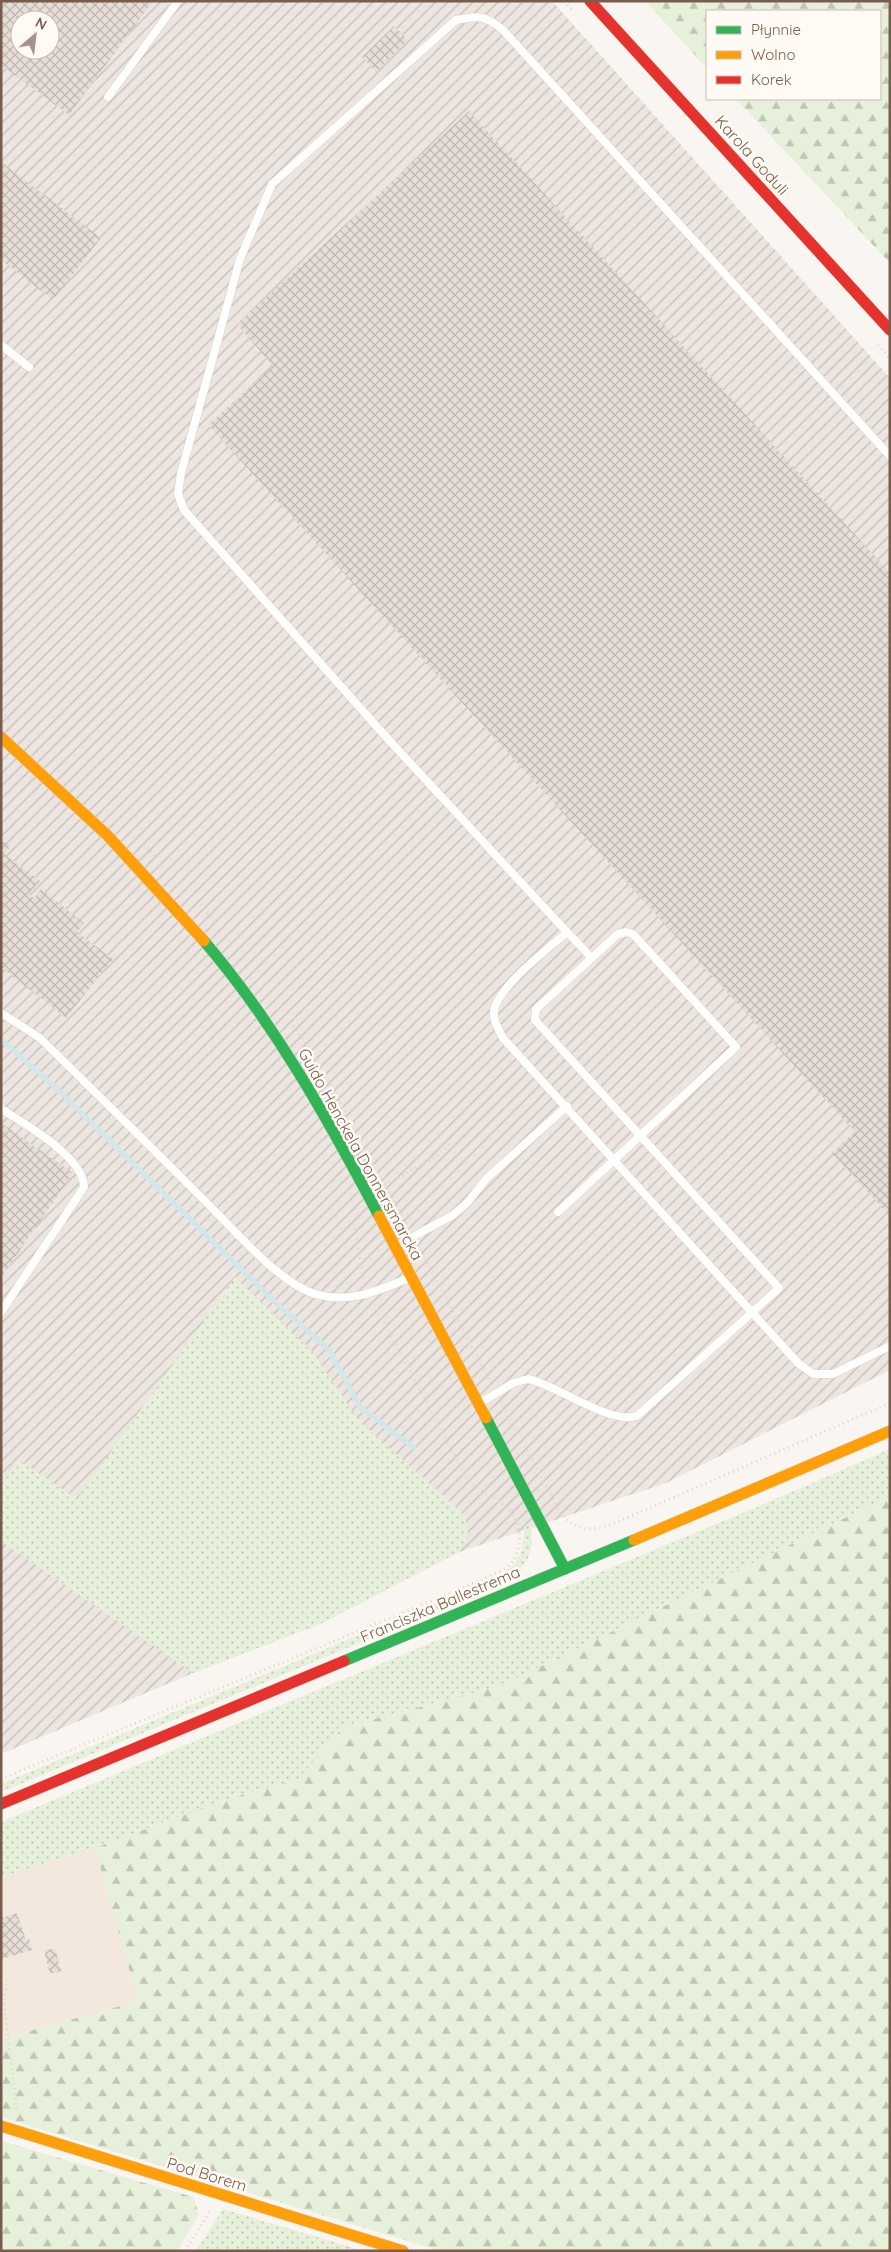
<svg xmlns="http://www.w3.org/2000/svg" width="891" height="2252" font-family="Quicksand,sans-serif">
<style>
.residential{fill:#f2e8de}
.industrial{fill:url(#industrial-furrows);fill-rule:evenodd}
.grass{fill:url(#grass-dots)}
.forest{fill:url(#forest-firs)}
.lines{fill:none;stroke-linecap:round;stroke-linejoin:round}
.stream{stroke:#d0e8ea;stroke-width:5}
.building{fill:url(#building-cross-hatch);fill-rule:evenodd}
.lane-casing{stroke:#d7d1cb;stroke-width:9}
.fast-casing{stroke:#d9d2cb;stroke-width:12}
.slow-casing{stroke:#d9d2cb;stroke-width:12}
.jam-casing{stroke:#d9d2cb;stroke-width:12}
.path{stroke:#dcd5d0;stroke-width:3;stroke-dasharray:1 4;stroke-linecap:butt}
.lane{stroke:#fefefd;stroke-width:8}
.fast{stroke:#30b455;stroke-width:11}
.slow{stroke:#ff9f0a;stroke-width:11}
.jam{stroke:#e5322d;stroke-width:11}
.labels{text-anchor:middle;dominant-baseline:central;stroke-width:5;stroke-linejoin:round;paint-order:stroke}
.street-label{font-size:16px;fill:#7a5c4d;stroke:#fffaf3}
</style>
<defs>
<pattern id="industrial-furrows" width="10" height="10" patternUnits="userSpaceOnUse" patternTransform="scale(1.25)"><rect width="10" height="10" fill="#ede5e0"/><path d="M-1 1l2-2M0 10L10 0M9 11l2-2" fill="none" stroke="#c5bdb8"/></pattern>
<pattern id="grass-dots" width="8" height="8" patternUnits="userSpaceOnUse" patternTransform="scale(1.25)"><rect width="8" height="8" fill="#e7f0db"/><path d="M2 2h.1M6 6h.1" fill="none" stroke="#c0c6b4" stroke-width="1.8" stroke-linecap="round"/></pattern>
<pattern id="forest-firs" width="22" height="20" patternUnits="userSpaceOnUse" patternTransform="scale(1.25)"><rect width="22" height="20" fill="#e7f0db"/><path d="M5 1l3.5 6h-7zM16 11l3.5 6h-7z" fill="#c0c6b4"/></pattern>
<pattern id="building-cross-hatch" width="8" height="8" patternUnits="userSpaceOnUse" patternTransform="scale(1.25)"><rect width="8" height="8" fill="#e6ded7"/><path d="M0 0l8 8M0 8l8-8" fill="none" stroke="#bfb7b1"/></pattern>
</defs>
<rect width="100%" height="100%" fill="#f9f5f0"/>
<path class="residential" d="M95,1848L138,2001L1,2039V1877Z"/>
<path class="industrial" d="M1,1H552L890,378V1370L666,1483L459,1552L320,1624L193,1673L1,1754ZM20,20H50V50H20Z"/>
<g class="grass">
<path d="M235,1277L311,1350L359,1421L465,1515L468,1536L459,1552L320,1624L193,1673L1,1541V1482L19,1460L77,1499Z"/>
<path d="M890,1449V1496L503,1685L342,1728L299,1779L221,1801L95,1848L1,1877V1822L762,1505Z"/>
<path d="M530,1523C537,1554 525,1571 498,1585L1,1792V1784L496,1578L515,1564L522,1551L525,1525Z"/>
<path d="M223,2209L364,2251H196Z"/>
</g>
<g class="forest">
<path d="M645,1H890V263L736,99H880V11H707V68Z"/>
<path d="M890,1496V2251H440L1,2117V2039L138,2001L95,1848L221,1801L299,1779L342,1728L503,1685Z"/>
<path d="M1,2141L193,2197L199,2214L177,2251H1Z"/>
</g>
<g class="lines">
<path class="stream" d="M1,1039L55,1087L273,1300L330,1351L360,1407L414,1448"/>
</g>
<g class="building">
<path d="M1,1H153L69,115L1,65ZM20,20H50V50H20Z"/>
<path d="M394,26L408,40L376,72L362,57Z"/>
<path d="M469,111L890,573V1216L832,1153L855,1132L208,425L273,366L237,324Z"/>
<path d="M1,162L101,238L53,300L1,260Z"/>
<path d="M1,839L11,846L4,854L40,881L29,894L34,898L41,889L84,923L77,932L113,959L66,1018L1,967Z"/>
<path d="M1,1123L73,1173L1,1278Z"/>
<path d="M17,1913L26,1940L29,1939L32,1950L2,1959L1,1918Z"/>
<path d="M55,1948L61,1971L50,1974L44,1951Z"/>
</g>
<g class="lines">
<g class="lane-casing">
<g id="lane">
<path d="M108,97L178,1"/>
<path d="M1,345L29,367"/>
<path d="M890,456L504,31C486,15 479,15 456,20L272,184L240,259L181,473L178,494L184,510L387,738L567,932C548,949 496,988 494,1012C493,1021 499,1030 503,1038L798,1363L813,1374H833L890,1346"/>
<path d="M567,932L592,958"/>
<path d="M1,1013L40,1038C93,1090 147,1143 200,1196C228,1223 278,1283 315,1294C350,1304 378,1291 409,1278"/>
<path d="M1,1109C25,1124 84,1157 84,1187L1,1312"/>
<path d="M396,1246L453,1215L467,1203L487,1178L567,1106"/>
<path d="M480,1403L513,1383L528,1379C557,1385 610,1425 637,1416L779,1288L535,1020L536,1009L618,934L626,932L633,934L736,1047C677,1102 617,1157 558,1212"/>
</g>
</g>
<g class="fast-casing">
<g id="fast">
<path d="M204,941C275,1024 328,1119 379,1216"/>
<path d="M486,1418L565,1569"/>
<path d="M344,1661L634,1540"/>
</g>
</g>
<g class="slow-casing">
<g id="slow">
<path d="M1,737L108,836L204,941"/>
<path d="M379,1216L486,1418"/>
<path d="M634,1540L890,1431"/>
<path d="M1,2126L403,2251"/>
</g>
</g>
<g class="jam-casing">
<g id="jam">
<path d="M590,1L890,330"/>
<path d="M1,1804L344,1661"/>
</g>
</g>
<g class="path">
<path d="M564,1L574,12"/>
<path d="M878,345L890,358"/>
<path d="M1,712L11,721"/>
<path d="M144,844L157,858"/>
<path d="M197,901L214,921"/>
<path d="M293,1026L310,1049L348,1116"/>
<path d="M382,1179L408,1226"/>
<path d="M385,1185L434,1158L452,1142"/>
<path d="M359,1216L353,1222L365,1283"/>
<path d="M418,1245L491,1383"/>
<path d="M501,1402L560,1512C576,1532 590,1531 613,1524L890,1403"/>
<path d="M1,1779L484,1579C492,1574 506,1570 511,1563C525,1545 521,1520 505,1506C493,1496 478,1490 467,1478L373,1302"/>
<path d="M1,1823V1830"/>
<path d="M7,1979L4,2002L17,2113"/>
<path d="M185,2251L210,2211"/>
</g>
<use href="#lane" class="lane"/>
<use href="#fast" class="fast"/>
<use href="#slow" class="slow"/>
<use href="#jam" class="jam"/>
</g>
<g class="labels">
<g class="street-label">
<text transform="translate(752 155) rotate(48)">Karola Goduli</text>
<text transform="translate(361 1154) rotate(61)">Guido Henckela Donnersmarcka</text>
<text transform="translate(440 1604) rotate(-23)">Franciszka Ballestrema</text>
<text transform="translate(207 2174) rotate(17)">Pod Borem</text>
</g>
</g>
<rect width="891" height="2252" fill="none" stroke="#7a5c4d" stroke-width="5"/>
<rect x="706" y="10" width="175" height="90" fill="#fffaf3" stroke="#cabbb1"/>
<rect x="716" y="26" width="25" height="8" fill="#30b455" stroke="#cabbb1"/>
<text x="751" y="35" font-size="15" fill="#7a5c4d">Płynnie</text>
<rect x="716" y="51" width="25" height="8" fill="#ff9f0a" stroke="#cabbb1"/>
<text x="751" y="60" font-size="15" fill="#7a5c4d">Wolno</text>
<rect x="716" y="76" width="25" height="8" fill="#e5322d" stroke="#cabbb1"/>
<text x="751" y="85" font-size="15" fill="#7a5c4d">Korek</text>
<g transform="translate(35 35) rotate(28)"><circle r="24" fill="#fffaf3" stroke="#cabbb1"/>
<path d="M0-4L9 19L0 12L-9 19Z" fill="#a69286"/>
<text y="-8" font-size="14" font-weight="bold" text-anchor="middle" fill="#7a5c4d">N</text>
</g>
</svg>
